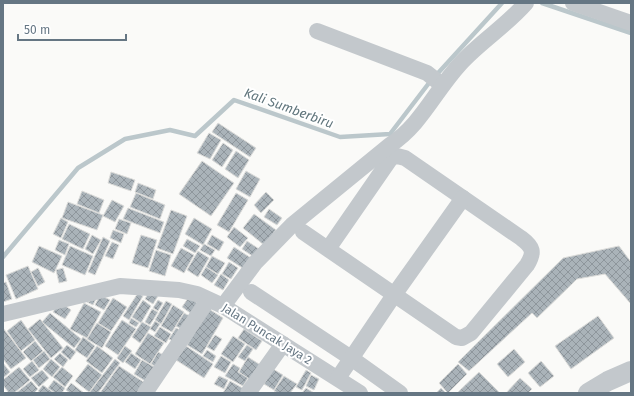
<svg xmlns="http://www.w3.org/2000/svg" width="634" height="396" font-family="'Fira Sans',sans-serif">
<style>
.lines{fill:none;stroke-linecap:round;stroke-linejoin:round}
.stream{stroke:#bbc7cb;stroke-width:4.5}
.building{fill:url(#building-cross-hatch);stroke:#dcdcda}
.minor{stroke:#c3c8cc;stroke-width:16}
.tertiary{stroke:#c3c8cc;stroke-width:20}
.labels{text-anchor:middle;dominant-baseline:central;stroke-width:4;stroke-linejoin:round;paint-order:stroke}
.street-label{font-size:12px;fill:#657683;stroke:#fff}
.water-label{font-size:13px;font-style:italic;fill:#60757c;stroke:#fff}
</style>
<defs>
<pattern id="building-cross-hatch" width="8" height="8" patternUnits="userSpaceOnUse"><rect width="8" height="8" fill="#aab3b9"/><path d="M0 0l8 8M0 8l8-8" fill="none" stroke="#8e969c"/></pattern>
</defs>
<rect width="100%" height="100%" fill="#fafaf8"/>
<g class="lines">
<g class="stream">
<path d="M542,3L631,33"/>
<path d="M3,257L78,168L125,139L170,130L195,136L234,100L340,137L390,134L429,83L502,3"/>
</g>
</g>
<g class="building">
<path d="M218,123L256,148L250,157L212,132Z"/>
<path d="M209,133L221,140L210,159L197,153Z"/>
<path d="M223,143L233,150L222,167L212,160Z"/>
<path d="M236,151L249,160L238,178L225,169Z"/>
<path d="M202,161L234,183L211,216L179,194Z"/>
<path d="M246,171L260,179L250,197L236,189Z"/>
<path d="M111,172L135,180L131,191L108,183Z"/>
<path d="M138,183L156,190L153,199L135,192Z"/>
<path d="M82,191L104,200L99,213L77,204Z"/>
<path d="M266,192L274,200L261,213L254,205Z"/>
<path d="M136,193L165,205L160,219L130,207Z"/>
<path d="M236,193L248,200L229,232L217,225Z"/>
<path d="M112,200L124,206L115,222L103,216Z"/>
<path d="M68,202L103,215L97,230L62,218Z"/>
<path d="M128,208L164,222L160,233L123,219Z"/>
<path d="M269,209L282,218L277,225L264,217Z"/>
<path d="M171,210L187,216L173,254L157,248Z"/>
<path d="M254,214L276,230L264,245L243,228Z"/>
<path d="M61,218L68,222L61,238L53,234Z"/>
<path d="M194,218L212,229L203,245L185,234Z"/>
<path d="M119,219L131,223L127,234L115,229Z"/>
<path d="M69,224L90,234L83,249L62,239Z"/>
<path d="M234,227L248,238L240,247L227,237Z"/>
<path d="M113,230L124,234L121,243L110,238Z"/>
<path d="M92,235L101,240L93,254L85,249Z"/>
<path d="M141,235L157,240L148,268L132,263Z"/>
<path d="M212,235L224,242L219,251L207,244Z"/>
<path d="M103,237L110,241L95,275L88,272Z"/>
<path d="M187,239L200,246L195,253L183,246Z"/>
<path d="M59,240L69,244L65,255L55,250Z"/>
<path d="M247,241L259,249L254,257L242,249Z"/>
<path d="M112,242L119,245L113,259L105,256Z"/>
<path d="M204,244L215,250L211,256L200,250Z"/>
<path d="M39,246L62,256L54,273L32,262Z"/>
<path d="M70,246L93,256L85,275L62,265Z"/>
<path d="M619,246L631,262V304L605,274L577,279L537,318L532,313L469,371L458,362L563,258Z"/>
<path d="M234,247L251,258L244,269L227,258Z"/>
<path d="M181,248L194,255L184,273L171,266Z"/>
<path d="M156,250L171,255L165,276L149,271Z"/>
<path d="M198,251L209,258L198,277L187,270Z"/>
<path d="M212,256L225,263L218,274L206,267Z"/>
<path d="M229,262L238,268L231,279L222,274Z"/>
<path d="M28,266L38,289L16,299L6,275Z"/>
<path d="M206,267L218,275L212,283L201,275Z"/>
<path d="M38,268L45,282L38,286L31,272Z"/>
<path d="M63,268L67,281L59,283L56,270Z"/>
<path d="M221,274L229,280L223,290L214,285Z"/>
<path d="M6,282L12,299L3,302V283Z"/>
<path d="M149,292L158,296L153,304L145,299Z"/>
<path d="M138,293L143,296L129,320L123,316Z"/>
<path d="M100,295L110,300L104,310L95,305Z"/>
<path d="M189,297L200,305L193,315L182,307Z"/>
<path d="M113,298L127,307L111,331L98,323Z"/>
<path d="M96,299L93,305L87,302Z"/>
<path d="M143,300L151,306L141,323L132,317Z"/>
<path d="M158,300L163,303L158,311L153,308Z"/>
<path d="M166,301L172,304L161,324L155,320Z"/>
<path d="M60,302L71,310L65,319L53,312Z"/>
<path d="M84,303L101,312L87,338L70,329Z"/>
<path d="M173,305L184,312L172,332L161,326Z"/>
<path d="M152,309L158,312L150,325L145,322Z"/>
<path d="M209,309L223,318L202,354L187,345Z"/>
<path d="M50,313L81,339L74,348L42,322Z"/>
<path d="M184,313L193,318L185,331L176,326Z"/>
<path d="M598,316L614,338L571,369L555,346Z"/>
<path d="M131,318L139,323L136,327L129,323Z"/>
<path d="M40,319L63,348L51,358L28,329Z"/>
<path d="M21,320L35,340L21,351L7,331Z"/>
<path d="M122,320L136,329L118,355L105,346Z"/>
<path d="M155,321L160,324L155,332L150,329Z"/>
<path d="M142,322L151,327L140,343L132,337Z"/>
<path d="M97,323L111,332L102,348L87,339Z"/>
<path d="M160,327L171,334L166,343L154,336Z"/>
<path d="M3,328L26,358L11,369L3,359Z"/>
<path d="M176,328L183,332L177,343L169,339Z"/>
<path d="M244,329L262,341L256,350L238,338Z"/>
<path d="M148,333L164,343L150,364L135,354Z"/>
<path d="M215,335L222,339L214,351L207,347Z"/>
<path d="M233,336L245,344L233,362L221,354Z"/>
<path d="M83,337L95,346L87,358L75,350Z"/>
<path d="M35,341L43,351L31,361L23,352Z"/>
<path d="M67,345L76,352L70,360L61,352Z"/>
<path d="M247,345L253,349L245,361L238,357Z"/>
<path d="M97,346L113,358L102,373L86,361Z"/>
<path d="M125,346L132,351L123,363L117,358Z"/>
<path d="M186,346L213,364L204,378L176,360Z"/>
<path d="M514,349L525,362L508,377L497,364Z"/>
<path d="M207,350L216,356L213,362L203,356Z"/>
<path d="M44,351L50,359L39,368L33,360Z"/>
<path d="M158,352L167,357L160,369L151,364Z"/>
<path d="M60,353L68,360L63,367L54,359Z"/>
<path d="M131,353L141,360L135,369L125,362Z"/>
<path d="M221,356L231,362L225,373L214,367Z"/>
<path d="M248,357L262,366L252,381L239,372Z"/>
<path d="M51,359L60,367L52,377L43,369Z"/>
<path d="M115,359L120,363L98,393H89Z"/>
<path d="M142,360L156,368L147,382L134,374Z"/>
<path d="M32,361L39,370L30,377L23,369Z"/>
<path d="M541,361L554,376L540,387L528,373Z"/>
<path d="M3,363L10,372L3,378Z"/>
<path d="M88,364L102,375L89,392L75,381Z"/>
<path d="M233,364L240,368L238,372L248,378L243,386L225,376Z"/>
<path d="M458,364L467,374L448,393L439,383Z"/>
<path d="M119,366L148,385L143,393H100Z"/>
<path d="M19,367L30,380L14,393H9L3,385V380Z"/>
<path d="M62,367L73,376L65,387L53,377Z"/>
<path d="M273,369L283,375L274,390L264,384Z"/>
<path d="M42,370L49,378L39,387L31,378Z"/>
<path d="M306,370L311,373L302,390L296,387Z"/>
<path d="M479,372L500,393H457Z"/>
<path d="M311,375L319,379L314,390L306,386Z"/>
<path d="M219,376L228,380L224,389L214,384Z"/>
<path d="M284,376L297,384L290,393H278L274,391Z"/>
<path d="M520,378L532,389L528,393H506Z"/>
<path d="M54,380L65,388L62,393H55L48,388Z"/>
<path d="M31,381L38,389L34,393H16Z"/>
<path d="M230,381L246,390L244,393H223Z"/>
<path d="M71,383L84,393H70L66,390Z"/>
<path d="M43,385L54,393H41L38,391Z"/>
<path d="M306,388L314,393H302Z"/>
<path d="M441,388L446,393H436Z"/>
</g>
<g class="lines">
<g class="minor">
<path d="M573,3L631,23"/>
<path d="M317,31L427,73L442,85"/>
<path d="M303,232L456,337L462,338L471,333L527,265C535,252 533,247 521,238L405,158L397,156L391,158L328,249"/>
<path d="M251,292L351,358L400,393"/>
<path d="M223,306L255,263L292,225L390,145C421,125 435,91 460,64C480,42 506,26 526,3"/>
<path d="M3,314L120,286L179,290L197,294L223,306L360,393"/>
<path d="M338,378L394,295L463,198"/>
<path d="M145,393L208,300"/>
<path d="M248,393L283,344"/>
</g>
<path class="tertiary" d="M588,393L608,381L631,371"/>
</g>
<g class="labels">
<g class="street-label">
<text transform="translate(267 334) rotate(32)">Jalan Puncak Jaya 2</text>
</g>
<g class="water-label">
<text transform="translate(289 108) rotate(20)">Kali Sumberbiru</text>
</g>
</g>
<rect width="634" height="396" fill="none" stroke="#657683" stroke-width="8"/>
<path d="M18 34v6h108v-6" fill="none" stroke="#657683" stroke-width="2"/>
<text x="24" y="34" font-size="12" fill="#657683" stroke="#ffffff" stroke-width="3" paint-order="stroke">50 m</text>
</svg>
